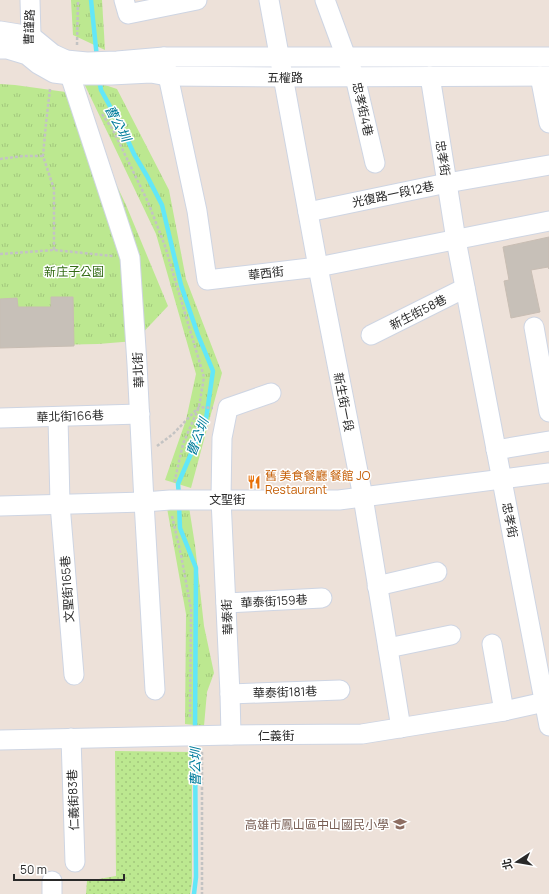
<svg xmlns="http://www.w3.org/2000/svg" width="549" height="894" font-family="Manrope,'Noto Sans TC',sans-serif">
<style>
.grass{fill:url(#grass-dots)}
.park{fill:url(#park-tufts)}
.lines{fill:none;stroke-linecap:round;stroke-linejoin:round}
.stream{stroke:#62e7f8;stroke-width:4.5}
.building{fill:#c7c0b8;stroke:#c8bdb3}
.minor-casing{stroke:#ced5e3;stroke-width:21}
.path{stroke:#c3c3c3;stroke-width:2.5;stroke-dasharray:3 2;stroke-linecap:butt}
.minor{stroke:#fff;stroke-width:19}
.labels{text-anchor:middle;dominant-baseline:central;stroke-width:3;stroke-linejoin:round;paint-order:stroke}
.street-label{font-size:12px;fill:#292929;stroke:#fff}
.park-label{font-size:12px;fill:#336b14;stroke:#fff}
.food-label{font-size:12px;fill:#c56008;stroke:#fff;text-anchor:start}
.education-label{font-size:12px;fill:#785e54;stroke:#fff;text-anchor:end}
.water-label{font-size:13px;font-style:italic;fill:#037e9c;stroke:#fff}
</style>
<defs>
<pattern id="grass-dots" width="8" height="8" patternUnits="userSpaceOnUse"><rect width="8" height="8" fill="#bce890"/><path d="M2 2h.1M6 6h.1" fill="none" stroke="#a2c77c" stroke-width="1.8" stroke-linecap="round"/></pattern>
<pattern id="park-tufts" width="24" height="20" patternUnits="userSpaceOnUse"><rect width="24" height="20" fill="#bce890"/><path d="M3 7l-1-3M5 7V3M7 7l1-3M15 17l-1-3M17 17v-4M19 17l1-3" fill="none" stroke="#a2c77c"/></pattern>
</defs>
<rect width="100%" height="100%" fill="#ede1d9"/>
<path class="grass" d="M115,751L192,752V882L190,894H86L87,881L116,876Z"/>
<g class="park">
<path d="M71,0H102L105,50L73,35Z"/>
<path d="M81,77L117,89L169,190L186,279L222,373L191,488L165,480L186,420L196,374L156,234Z"/>
<path d="M0,84L15,85L73,93L126,205L168,306L135,341L98,344L0,346Z"/>
<path d="M189,507L195,545L204,626L214,673L207,692L204,726L185,724L186,614L167,508Z"/>
</g>
<g class="lines">
<g class="stream">
<path d="M91,0L97,58"/>
<path d="M99,79L101,90L123,130L134,154L147,176L162,205L181,285L198,335L213,371L206,419L178,484L179,496"/>
<path d="M179,504L180,528L196,568L195,731"/>
<path d="M194,894L196,877L195,741"/>
</g>
</g>
<g class="building">
<path d="M549,237V269L548,267L531,270L540,312L511,318L504,281L509,280L503,247Z"/>
<path d="M51,297H73L74,346L0,348V299L17,298L18,307H51Z"/>
</g>
<g class="lines">
<g class="minor-casing">
<g id="minor">
<path d="M124,0L128,14L197,0"/>
<path d="M269,0L318,267L363,497L401,728"/>
<path d="M325,0L346,57L355,77L375,163"/>
<path d="M0,31L31,36"/>
<path d="M31,36L53,54L66,60L87,62L117,61L164,57H549"/>
<path d="M28,48L31,36L30,0"/>
<path d="M0,49H7L27,55L38,64L54,73L70,75H111L151,73L167,76L284,77L549,76"/>
<path d="M164,57L197,211L207,280L318,267L549,221"/>
<path d="M66,60L70,75L130,258L137,364L144,502L155,690"/>
<path d="M430,76L456,240L549,726"/>
<path d="M540,76L549,123"/>
<path d="M308,212L447,183L549,165"/>
<path d="M534,327L549,412"/>
<path d="M371,335L465,288"/>
<path d="M58,417L60,504L74,675"/>
<path d="M0,418L140,414"/>
<path d="M496,450L549,441"/>
<path d="M0,506L144,502L170,500H339L549,473"/>
<path d="M377,586L437,572"/>
<path d="M226,603L322,598"/>
<path d="M492,644L504,711"/>
<path d="M388,648L451,635"/>
<path d="M230,694L340,690"/>
<path d="M231,735L230,694L221,499L222,438L228,408L271,393"/>
<path d="M71,738L75,862"/>
<path d="M0,740L231,735L362,734L504,711L549,701"/>
<path d="M52,881V894"/>
</g>
</g>
<g class="path">
<path d="M77,45L78,0"/>
<path d="M50,89L46,123L43,156L54,189V250"/>
<path d="M102,114L113,130L148,202L165,246L204,377L199,407L183,444L174,484"/>
<path d="M0,159L23,156H43"/>
<path d="M0,254L54,250L113,256"/>
<path d="M157,446L173,434L199,407L213,408"/>
<path d="M172,516L181,555L191,609L190,719"/>
<path d="M202,752V894"/>
</g>
<use href="#minor" class="minor"/>
</g>
<defs>
<g id="restaurant-bare" transform="scale(1.08)"><path d="M-5-6h1v4h1v-4h1v4h1v-4h1v5L-1.5 .5V6h-2V.5L-5-1ZM5-6V6H3V1.5H1.5Q1.5-4 5-6Z" fill="#e8710a" stroke="#fff" stroke-width="2.5" paint-order="stroke"/></g>
<g id="school-bare" transform="scale(1.08)"><path d="M0-5L7-2L0 1L-7-2ZM-4 1L0 2.5L4 1V4Q0 6-4 4Z" fill="#8d6e63" stroke="#fff" stroke-width="2.5" paint-order="stroke"/></g>
</defs>
<g fill-rule="evenodd">
<use href="#restaurant-bare" x="254" y="482"/>
<use href="#school-bare" x="400" y="824"/>
</g>
<g class="labels">
<g class="street-label">
<text transform="translate(29 27) rotate(-88)">曹謹路</text>
<text x="285" y="77">五權路</text>
<text transform="translate(363 109) rotate(77)">忠孝街4巷</text>
<text transform="translate(443 158) rotate(81)">忠孝街</text>
<text transform="translate(393 194) rotate(-12)">光復路一段12巷</text>
<text transform="translate(266 273) rotate(-7)">華西街</text>
<text transform="translate(418 312) rotate(-27)">新生街58巷</text>
<text transform="translate(138 370) rotate(-93)">華北街</text>
<text transform="translate(344 402) rotate(79)">新生街一段</text>
<text transform="translate(70 416) rotate(-2)">華北街166巷</text>
<text x="227" y="499">文聖街</text>
<text transform="translate(510 520) rotate(79)">忠孝街</text>
<text transform="translate(67 589) rotate(-94)">文聖街165巷</text>
<text transform="translate(274 601) rotate(-3)">華泰街159巷</text>
<text transform="translate(227 617) rotate(-93)">華泰街</text>
<text transform="translate(285 692) rotate(-2)">華泰街181巷</text>
<text x="276" y="735">仁義街</text>
<text transform="translate(73 800) rotate(-92)">仁義街83巷</text>
</g>
<g class="park-label">
<text x="74" y="271">新庄子公園</text>
</g>
<g class="food-label">
<text x="265" y="475">舊 美食餐廳 餐館 JO<tspan x="265" dy="14">Restaurant</tspan></text>
</g>
<g class="education-label">
<text x="389" y="824">高雄市鳳山區中山國民小學</text>
</g>
<g class="water-label">
<text transform="translate(118 123) rotate(62)">曹公圳</text>
<text transform="translate(197 437) rotate(-69)">曹公圳</text>
<text transform="translate(195 767) rotate(-90)">曹公圳</text>
</g>
</g>
<g transform="translate(517 862) rotate(258)" stroke="#ffffff" stroke-width="3" paint-order="stroke">
<path d="M0-3L7 15L0 10L-7 15Z" fill="#292929"/>
<text y="-6" font-size="11" font-weight="bold" text-anchor="middle" fill="#292929">北</text>
</g>
<path d="M14 874v6h110v-6" fill="none" stroke="#292929" stroke-width="2"/>
<text x="20" y="874" font-size="12" fill="#292929" stroke="#ffffff" stroke-width="3" paint-order="stroke">50 m</text>
</svg>
